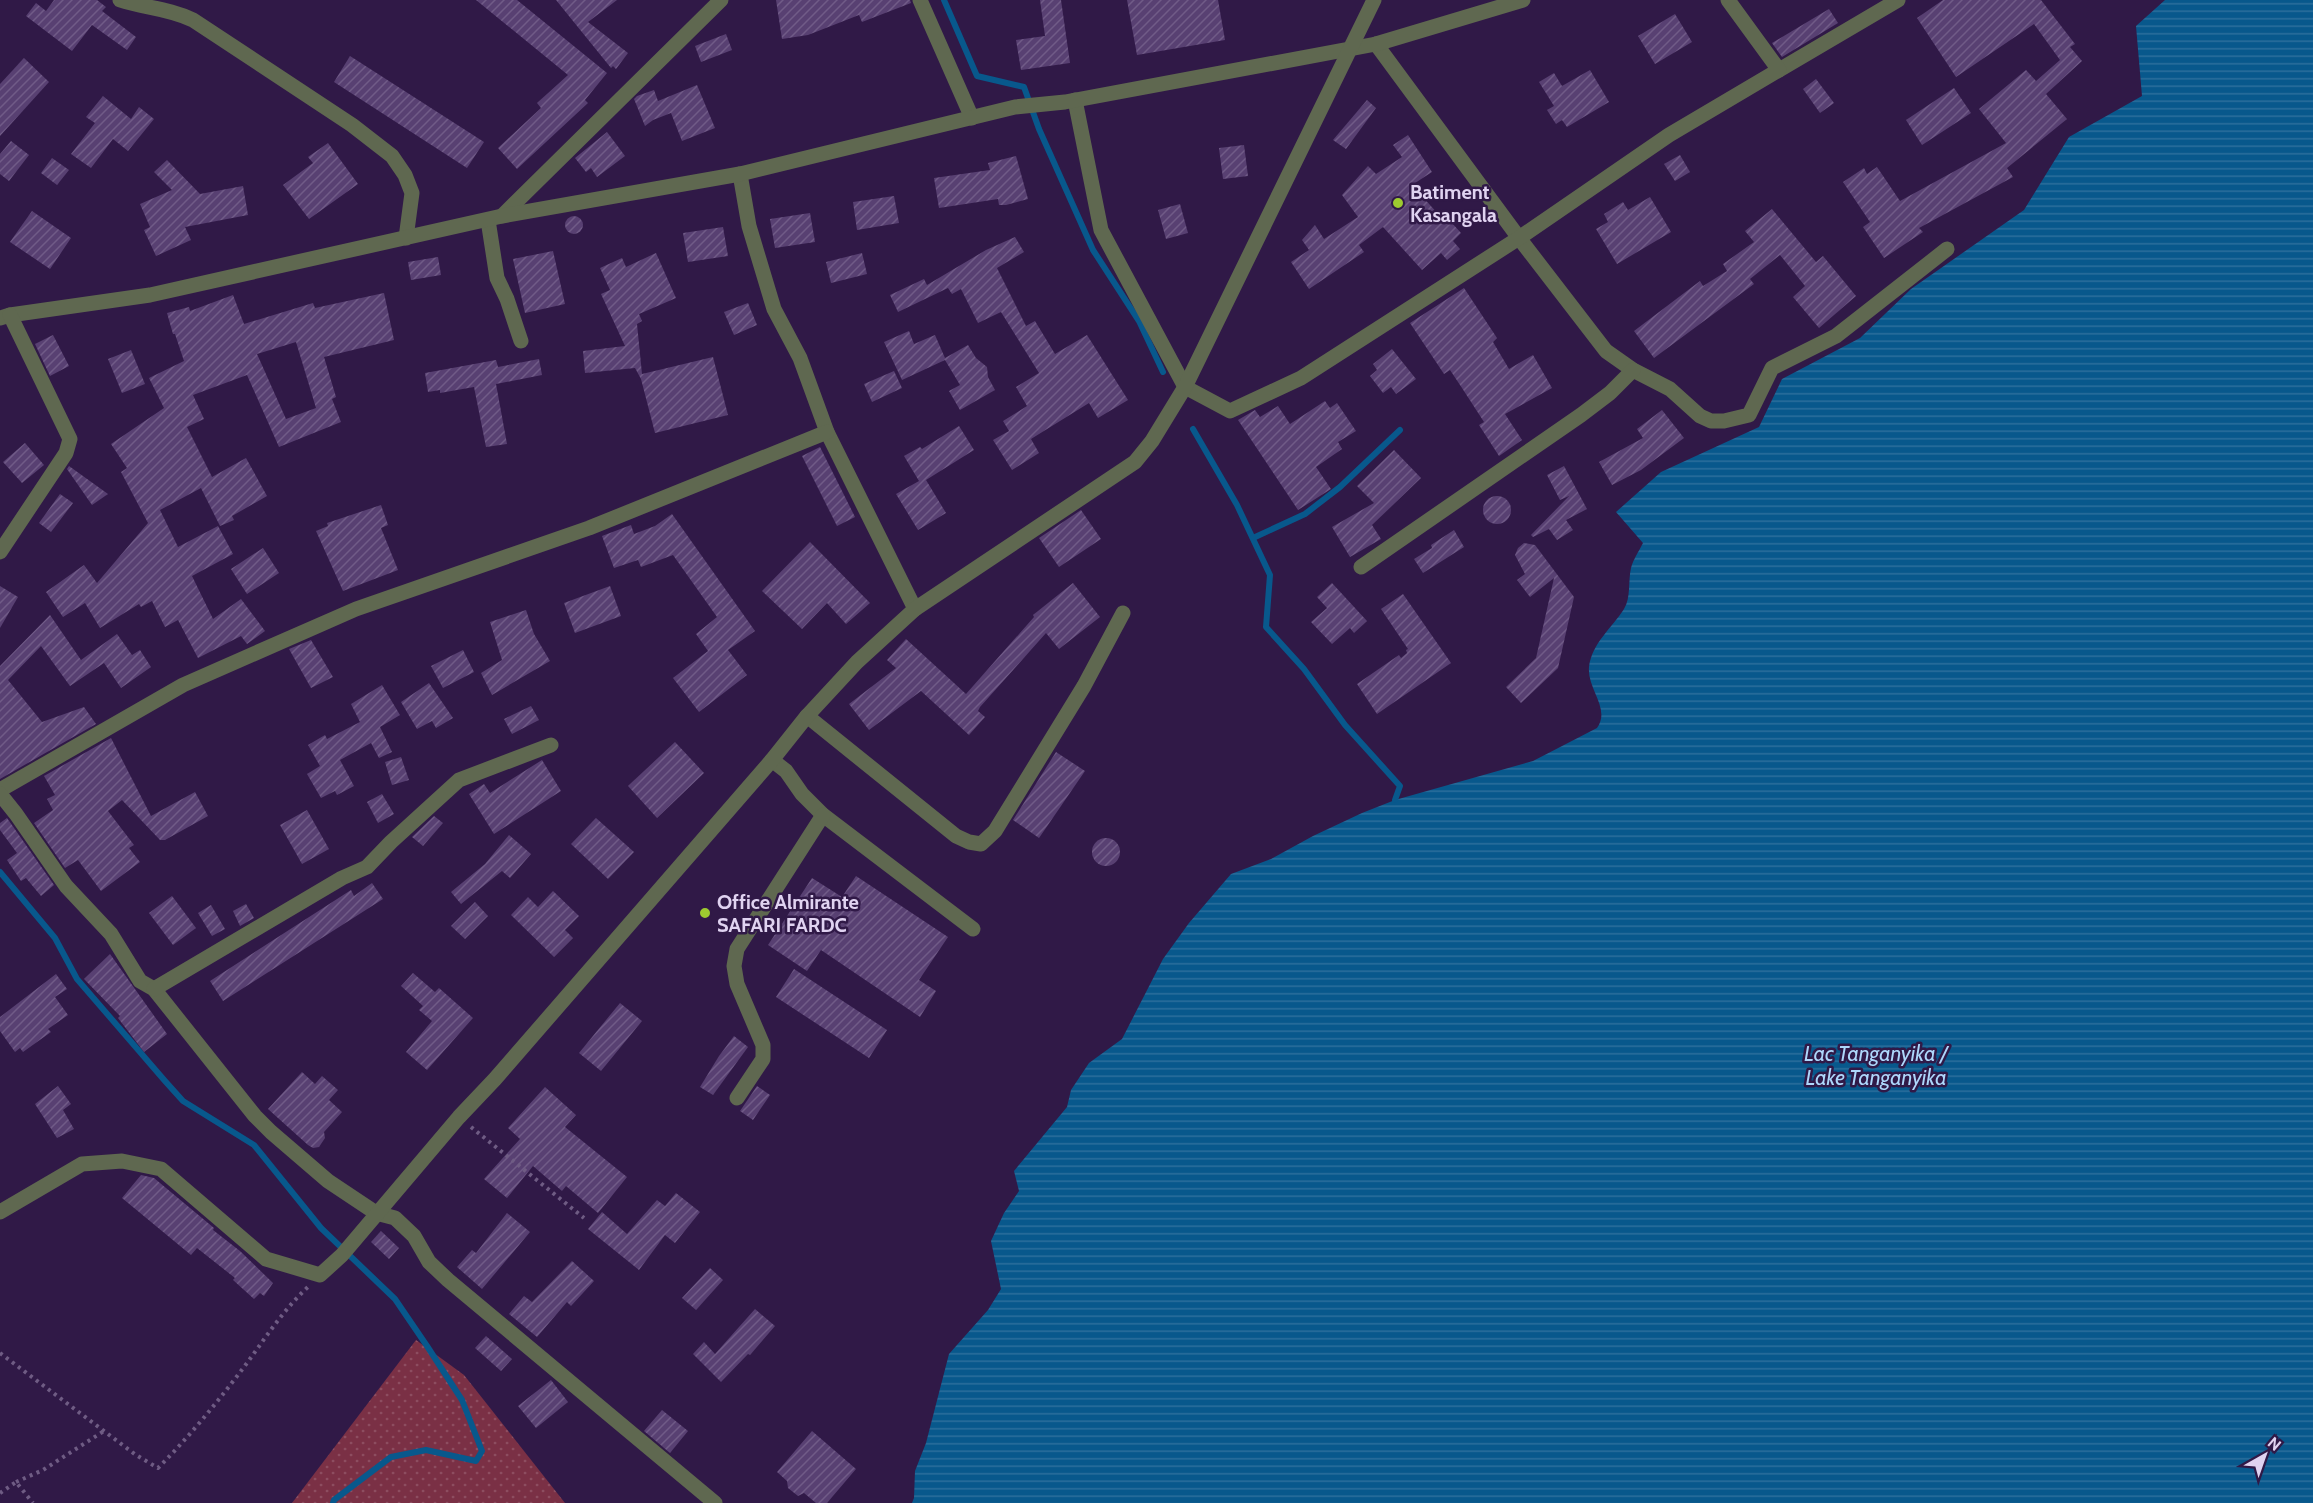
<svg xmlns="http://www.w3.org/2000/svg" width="2313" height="1503" font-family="Cabin,sans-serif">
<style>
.grass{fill:url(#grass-dots)}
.water{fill:url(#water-rules)}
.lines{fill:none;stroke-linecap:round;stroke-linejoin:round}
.stream{stroke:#08588c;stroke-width:6}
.building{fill:url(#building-hatch);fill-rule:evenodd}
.path{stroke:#6f5c84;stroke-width:4;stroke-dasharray:3 4.5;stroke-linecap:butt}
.minor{stroke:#5f6850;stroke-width:15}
.poi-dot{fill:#9dca30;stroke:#301947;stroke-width:2}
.labels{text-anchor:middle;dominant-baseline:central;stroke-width:5;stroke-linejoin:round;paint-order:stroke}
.poi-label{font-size:20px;font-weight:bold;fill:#e0d3f1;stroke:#301947;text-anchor:start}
.water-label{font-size:21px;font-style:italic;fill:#add7fb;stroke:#301947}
</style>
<defs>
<pattern id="grass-dots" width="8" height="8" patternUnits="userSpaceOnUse" patternTransform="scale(1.5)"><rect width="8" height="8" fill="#7a3045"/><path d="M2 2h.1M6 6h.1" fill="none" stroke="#8d4d60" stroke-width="1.8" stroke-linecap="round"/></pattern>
<pattern id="water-rules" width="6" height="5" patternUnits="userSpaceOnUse" patternTransform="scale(1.5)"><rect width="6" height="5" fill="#08588c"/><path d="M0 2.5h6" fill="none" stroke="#2c6f9d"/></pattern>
<pattern id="building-hatch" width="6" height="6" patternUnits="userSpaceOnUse" patternTransform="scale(1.5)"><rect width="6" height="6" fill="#584072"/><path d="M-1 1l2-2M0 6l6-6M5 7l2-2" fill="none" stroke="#705b87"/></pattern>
</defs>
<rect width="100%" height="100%" fill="#301947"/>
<path class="grass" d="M416,1340L464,1375L565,1503H292Z"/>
<path class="water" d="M2165,0H2313V1503H912L914,1498L915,1471L926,1443L949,1354L988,1310L1001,1289L991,1241L1004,1213L1019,1191L1014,1171L1067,1107L1071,1090L1089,1063L1122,1039L1163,959L1189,923L1231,874L1271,859L1313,836L1362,813L1395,800L1533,761L1597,728C1611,709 1587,689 1589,667C1592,643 1612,628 1624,609C1631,598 1628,581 1631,568C1633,560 1639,551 1643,543L1616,512L1661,472L1759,427L1782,379L1860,338L1911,289L2024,210L2069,137L2142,96L2136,26Z"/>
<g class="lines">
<g class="stream">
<path d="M944,0L977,76L1024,87L1039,129L1093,250L1139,321L1163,372"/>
<path d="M1193,429L1237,505L1270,575L1266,627L1304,669L1345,725L1400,786L1395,800"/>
<path d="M1253,538L1305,514L1340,487L1400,430"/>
<path d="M0,872L55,938L77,979L165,1081L183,1101L254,1145L321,1228L395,1299L427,1346L462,1400L482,1451L476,1461L426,1450L391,1457L334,1500L333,1503"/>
</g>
</g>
<g class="building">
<path d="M54,0H97L106,7L102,11L136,37L127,50L92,25L72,51L26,16L36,3L46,11Z"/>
<path d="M476,0H517L607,73L585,100L588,103L517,169L498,148L541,108L537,103L568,75Z"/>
<path d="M556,0H617L588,22L628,53L616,69L613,66L611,68Z"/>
<path d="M776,0H910L911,3L862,22L859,15L808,35L782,39Z"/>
<path d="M1040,0H1061L1070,63L1021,70L1016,40L1045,36Z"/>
<path d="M1127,0H1218L1225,40L1137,55Z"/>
<path d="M1943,0H2041L2075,44L2070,47L2082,61L2046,94L2067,119L2007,168L2013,177L1919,228L1923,232L1884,258L1863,227L1870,222L1843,182L1864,168L1867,174L1877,167L1900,201L2006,143L1979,109L2026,70L2036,81L2060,60L2034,24L1956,77L1917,18Z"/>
<path d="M1829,9L1838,23L1782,57L1772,43Z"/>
<path d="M1675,14L1692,42L1655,64L1638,36Z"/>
<path d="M726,34L732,50L701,62L695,46Z"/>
<path d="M350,56L484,142L467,168L334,82Z"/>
<path d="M24,58L49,82L0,136V84Z"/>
<path d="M1590,70L1609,102L1567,127L1562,120L1556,124L1547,110L1554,106L1539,82L1554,73L1562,86Z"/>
<path d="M1816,79L1834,103L1820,113L1803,89Z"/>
<path d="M697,85L715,128L682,141L671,113L653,120L645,126L634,99L637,96L654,90L658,101Z"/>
<path d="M1954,88L1971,113L1922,145L1906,120Z"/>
<path d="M103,96L131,119L139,107L154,119L128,151L113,139L91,168L71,154L95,123L86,117Z"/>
<path d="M1367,100L1376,108L1346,149L1333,140Z"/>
<path d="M607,132L625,156L597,177L591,168L586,172L575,158Z"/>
<path d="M1408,135L1432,172L1412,185L1439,215L1442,212L1461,233L1453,241L1460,249L1447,260L1441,253L1422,270L1383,227L1359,245L1364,252L1309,289L1291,262L1309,250L1302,240L1315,225L1324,239L1358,217L1342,195L1368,166L1376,174L1402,157L1393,145Z"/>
<path d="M11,141L29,155L9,181L0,174V154Z"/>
<path d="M328,143L358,184L309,219L283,185L313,163L308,157Z"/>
<path d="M1244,145L1248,176L1223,179L1219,148Z"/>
<path d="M1680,155L1690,172L1675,181L1664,164Z"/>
<path d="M1016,156L1028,199L1006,205H999L998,199L939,208L934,178L990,170L988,163Z"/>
<path d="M52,158L69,170L57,185L41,173Z"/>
<path d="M167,160L200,194L243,186L248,215L185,227L191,240L156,256L144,230L150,227L140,204L172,190L154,172Z"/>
<path d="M894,196L899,223L857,230L853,202Z"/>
<path d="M1650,197L1671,232L1617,264L1596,229L1608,222L1604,214L1623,202L1628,210Z"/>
<path d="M1180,204L1188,233L1166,239L1158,210Z"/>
<path d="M1772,209L1816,262L1823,256L1856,296L1819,328L1793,297L1805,286L1780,255L1750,279L1754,284L1654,358L1634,331L1700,281L1703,286L1727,271L1723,264L1754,242L1745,231Z"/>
<path d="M32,211L71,238L50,269L10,242Z"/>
<path d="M810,213L815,242L775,248L770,219Z"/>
<circle cx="574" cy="225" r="9"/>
<path d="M723,227L728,256L688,262L683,233Z"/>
<path d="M1015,237L1024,252L997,268L1026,326L1035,321L1055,354L1087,335L1128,400L1098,418L1089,403L1031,439L1039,453L1012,470L993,440L1009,431L1003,421L1027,406L1016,387L1039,373L1001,312L978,323L961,289L952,294L948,288L898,312L890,295L924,279L927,285L986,250Z"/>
<path d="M553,251L565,304L525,313L513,259Z"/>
<path d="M656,253L676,298L639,314L642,321L637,324L642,374L713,357L728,415L655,433L641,379L635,368L585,373L583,351L625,346L601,294L610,290L600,268L622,258L626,267Z"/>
<path d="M862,253L867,274L831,283L826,262Z"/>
<path d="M438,257L441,275L411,280L408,262Z"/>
<path d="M1464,288L1497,338L1493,342L1509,369L1533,355L1552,388L1505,414L1522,440L1499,456L1479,425L1484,422L1462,388L1450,370L1444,374L1410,323Z"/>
<path d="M384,293L394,340L324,357L336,397L332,399L341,422L279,447L247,375L193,395L204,419L187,427L212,477L246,458L267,496L232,516L234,520L220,526L201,488L160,510L178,547L218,526L233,554L192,576L213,619L241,599L265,631L247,644L241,636L198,658L178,620L165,627L152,601L141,607L139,604L100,628L85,603L63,617L46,592L84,565L97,583L148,523L121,472L127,468L111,444L164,408L149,378L184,361L175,334H173L167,313L189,307L190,311L233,295L244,324L313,303L315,308ZM296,342L316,408L286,419L257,354Z"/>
<path d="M748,303L757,325L734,335L724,312Z"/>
<path d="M909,331L914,344L935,335L945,358L968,345L976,358L987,367L988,377L995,390L960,410L949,391L960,385L945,360L902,380L884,342Z"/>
<path d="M53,335L69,366L50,376L35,344Z"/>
<path d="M1392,349L1416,379L1396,394L1391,387L1383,393L1370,376L1377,370L1373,364Z"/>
<path d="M131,350L145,384L122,393L108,359Z"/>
<path d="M539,359L542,375L496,384L507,444L486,447L474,387L440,393V390L428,392L425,373L496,360L498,367Z"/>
<path d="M894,371L902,388L872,402L864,384Z"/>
<path d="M1325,401L1330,408L1337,403L1356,431L1338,442L1342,449L1316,467L1331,489L1298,510L1238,420L1255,410L1260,417L1278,406L1290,424Z"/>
<path d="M1662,410L1684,438L1641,470L1612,485L1599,462L1643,438L1637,429Z"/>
<path d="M959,426L974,450L926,480L946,513L918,530L896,494L919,481L904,456L920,447L922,449Z"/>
<path d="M25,443L44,465L22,483L3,462Z"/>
<path d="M820,447L855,517L837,526L802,456Z"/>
<path d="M1394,450L1421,478L1372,525L1381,539L1350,557L1332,527L1374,503L1357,486Z"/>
<path d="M69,466L108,494L92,505L67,469Z"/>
<path d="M1564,466L1587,509L1566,520L1573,530L1557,540L1549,529L1533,537L1531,535L1569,496L1560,500L1547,475Z"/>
<path d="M60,494L73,503L51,532L39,523Z"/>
<circle cx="1497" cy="510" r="14"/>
<path d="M381,505L388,525L381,528L398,570L343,591L316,531L328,526L327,523Z"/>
<path d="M1081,510L1101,539L1059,567L1039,538Z"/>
<path d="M672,514L755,631L728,650L747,675L699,712L673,678L708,651L696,634L717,617L673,555L641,567L638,560L614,568L602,536L631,525L634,534L655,526Z"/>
<path d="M1454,530L1464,547L1423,573L1414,559L1432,548L1431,545Z"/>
<path d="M810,542L870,603L846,624L827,603L802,629L762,591Z"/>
<path d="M1524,543L1535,545L1574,597L1558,668L1521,703L1506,687L1536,658L1554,578L1530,597L1517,580L1525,574L1515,555L1518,548Z"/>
<path d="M263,548L279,573L247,594L231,569Z"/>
<path d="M1073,583L1100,617L1059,649L1046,633L980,707L978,711L985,717L969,735L921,691L869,730L849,704L896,668L887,660L906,639L966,694L1034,617L1033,615Z"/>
<path d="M1332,583L1367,621L1354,633L1350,628L1332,644L1311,622L1327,608L1317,597Z"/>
<path d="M0,586L18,597L0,628Z"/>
<path d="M610,586L621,616L575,633L564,603Z"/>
<path d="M1403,594L1451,663L1377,714L1357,684L1399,655L1401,658L1407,653L1406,650L1408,649L1381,609Z"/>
<path d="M526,610L534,634L550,661L492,695L481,673L502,660L490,622Z"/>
<path d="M50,615L81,660L117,634L132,655L140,650L151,667L121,688L104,663L70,686L41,646L8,680L42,722L84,707L96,724L0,779V666Z"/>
<path d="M311,640L333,677L311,688L289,649Z"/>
<path d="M463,650L474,672L443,688L431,666Z"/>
<path d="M429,683L453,718L436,728L432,721L417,729L401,702Z"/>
<path d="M382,685L400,715L380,727L392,752L379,758L371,743L340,760L354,786L337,795L335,791L321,798L307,774L320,766L308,745L325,735L327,739L360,722L351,704Z"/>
<path d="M531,706L539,720L512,734L504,719Z"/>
<path d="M111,738L151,816L195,792L208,816L165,840H160L122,800L108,811L134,845L129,848L140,862L101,891L78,860L65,868L34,823L53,810L47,799L55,795L44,776Z"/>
<path d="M675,742L704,773L657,818L628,786Z"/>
<path d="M1056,752L1085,771L1039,838L1013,820Z"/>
<path d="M401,757L409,780L392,785L385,762Z"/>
<path d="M542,760L561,791L494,834L469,794L484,784L490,793Z"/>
<path d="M382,794L394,814L378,823L367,802Z"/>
<path d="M307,810L329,849L302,864L280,825Z"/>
<path d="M434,816L443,823L423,846L412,837Z"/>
<path d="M7,818L54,885L41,896L26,878L21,881L7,860L17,853L0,830V823Z"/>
<path d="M596,818L634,852L608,879L571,844Z"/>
<path d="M509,835L531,854L510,878L502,871L461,904L451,892L485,864Z"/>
<circle cx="1106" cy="852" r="14"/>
<path d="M856,876L948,937L919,980L936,991L920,1017L821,950L807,971L768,945L812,878L842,897Z"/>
<path d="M372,883L383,899L223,1001L210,981L351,890L354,896Z"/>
<path d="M553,891L579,916L565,930L573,938L554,957L511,915L528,897L538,907Z"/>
<path d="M172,896L196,928L173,945L149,913Z"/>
<path d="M475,902L488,916L465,939L451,926Z"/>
<path d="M246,904L254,918L240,926L233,911Z"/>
<path d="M211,905L225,929L212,936L198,913Z"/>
<path d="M110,954L167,1034L144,1052L118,1018L120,1016L84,979Z"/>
<path d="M794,969L887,1030L869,1058L776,997Z"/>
<path d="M413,973L435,992L439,988L473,1018L427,1070L406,1052L432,1021L419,1010L423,1006L401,986Z"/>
<path d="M56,974L67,989L55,997L68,1015L48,1029L51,1032L23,1052L20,1048L15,1052L0,1031V1017Z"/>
<path d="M620,1003L642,1021L601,1071L579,1053Z"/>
<path d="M734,1036L748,1047L713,1095L700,1087L719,1056Z"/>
<path d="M302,1072L315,1084L322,1076L338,1090L329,1100L342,1112L324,1132L325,1138L319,1147L313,1148L308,1145L268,1109Z"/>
<path d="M58,1086L71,1104L63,1110L74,1129L57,1138L35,1104Z"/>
<path d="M757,1086L770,1095L753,1120L740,1111Z"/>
<path d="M545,1087L576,1115L565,1127L627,1177L598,1213L566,1186L562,1191L533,1166L507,1198L484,1179L520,1139L508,1128Z"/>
<path d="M141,1175L154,1178L214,1228L213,1230L240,1251L273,1283L264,1296L260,1293L254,1299L233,1280L235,1278L197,1248L191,1255L122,1198Z"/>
<path d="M676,1193L700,1212L675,1243L665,1235L639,1270L588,1229L602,1212L627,1234L657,1200L665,1206Z"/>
<path d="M507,1213L530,1232L482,1289L457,1267L472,1250L476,1253Z"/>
<path d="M381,1231L399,1248L389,1259L371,1242Z"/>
<path d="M572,1261L594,1281L571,1306L567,1302L537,1337L509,1314L524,1296L532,1302Z"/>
<path d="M710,1268L723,1280L696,1310L682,1298Z"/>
<path d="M755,1309L775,1326L750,1355L748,1354L721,1382L693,1354L704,1342L715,1354Z"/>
<path d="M486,1336L512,1359L501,1371L475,1348Z"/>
<path d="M551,1380L568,1402L536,1428L518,1406Z"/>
<path d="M662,1410L688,1431L670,1453L644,1431Z"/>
<path d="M812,1431L856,1469L827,1503H816L804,1493L798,1496L788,1488L787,1481L777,1472Z"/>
</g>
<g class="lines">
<g class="path">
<path d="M471,1127L584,1218"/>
<path d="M0,1353L136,1455L158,1468C190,1436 220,1399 247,1363C266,1337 284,1309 308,1287"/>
<path d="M16,1482L43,1470L104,1431"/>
<path d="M0,1493L16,1482L33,1503"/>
</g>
<g class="minor">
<path d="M120,0C144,8 169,8 193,20L352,125L392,156L405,175L412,193L406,238"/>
<path d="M920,0L972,118"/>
<path d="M1376,44L1519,238L1606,351L1633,370L1670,389L1700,416L1711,421H1724L1749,415L1772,368L1836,336L1947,249"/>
<path d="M1779,70L1898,0"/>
<path d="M1075,100L1101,230L1185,387L1230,411L1301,378L1519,238L1669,135L1779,70L1728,0"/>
<path d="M740,174L749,226L774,309L800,358L827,432L915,609"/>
<path d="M502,216L721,0"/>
<path d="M488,220L497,278L507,299L521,341"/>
<path d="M0,318L10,315L150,295L502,216L740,174L1015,107L1065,102L1376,44L1523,0"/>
<path d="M0,552L66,453L70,439L10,315"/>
<path d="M1361,567L1581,415L1610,393L1633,370"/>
<path d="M807,716L956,836L969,842L981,844L995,831L1084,686L1123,613"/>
<path d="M772,760L786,771L802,794L823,815L973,929"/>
<path d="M0,790L183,685L356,609L589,528L827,432"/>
<path d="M0,794L16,814L66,886L111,934L140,981L154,989L255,1116L271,1132L328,1181L376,1213L395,1218L414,1236L429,1262L448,1280L715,1503"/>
<path d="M154,989L342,878L367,867L391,842L459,780L551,745"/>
<path d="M737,1098L763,1059V1045L737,984L734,966L737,949L823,815"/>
<path d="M0,1212L82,1164L122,1161L161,1169L266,1259L320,1275L342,1255L459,1117L495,1079L772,760L807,716L857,662L915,609L1135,462L1152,441L1185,387L1374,0"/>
</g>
</g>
<g class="poi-dot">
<circle cx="1398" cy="203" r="6"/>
<circle cx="705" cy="913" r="6"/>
</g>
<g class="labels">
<g class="poi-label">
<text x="1410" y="192">Batiment<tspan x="1410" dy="23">Kasangala</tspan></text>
<text x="717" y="902">Office Almirante<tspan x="717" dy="23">SAFARI FARDC</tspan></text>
</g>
<g class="water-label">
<text x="1876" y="1053">Lac Tanganyika /<tspan x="1876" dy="24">Lake Tanganyika</tspan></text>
</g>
</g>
<g transform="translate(2265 1455) rotate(40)" stroke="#301947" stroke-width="4.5" paint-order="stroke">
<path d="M0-4.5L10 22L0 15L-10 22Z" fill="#e0d3f1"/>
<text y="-9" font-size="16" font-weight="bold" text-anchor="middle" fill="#e0d3f1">N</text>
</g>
</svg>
